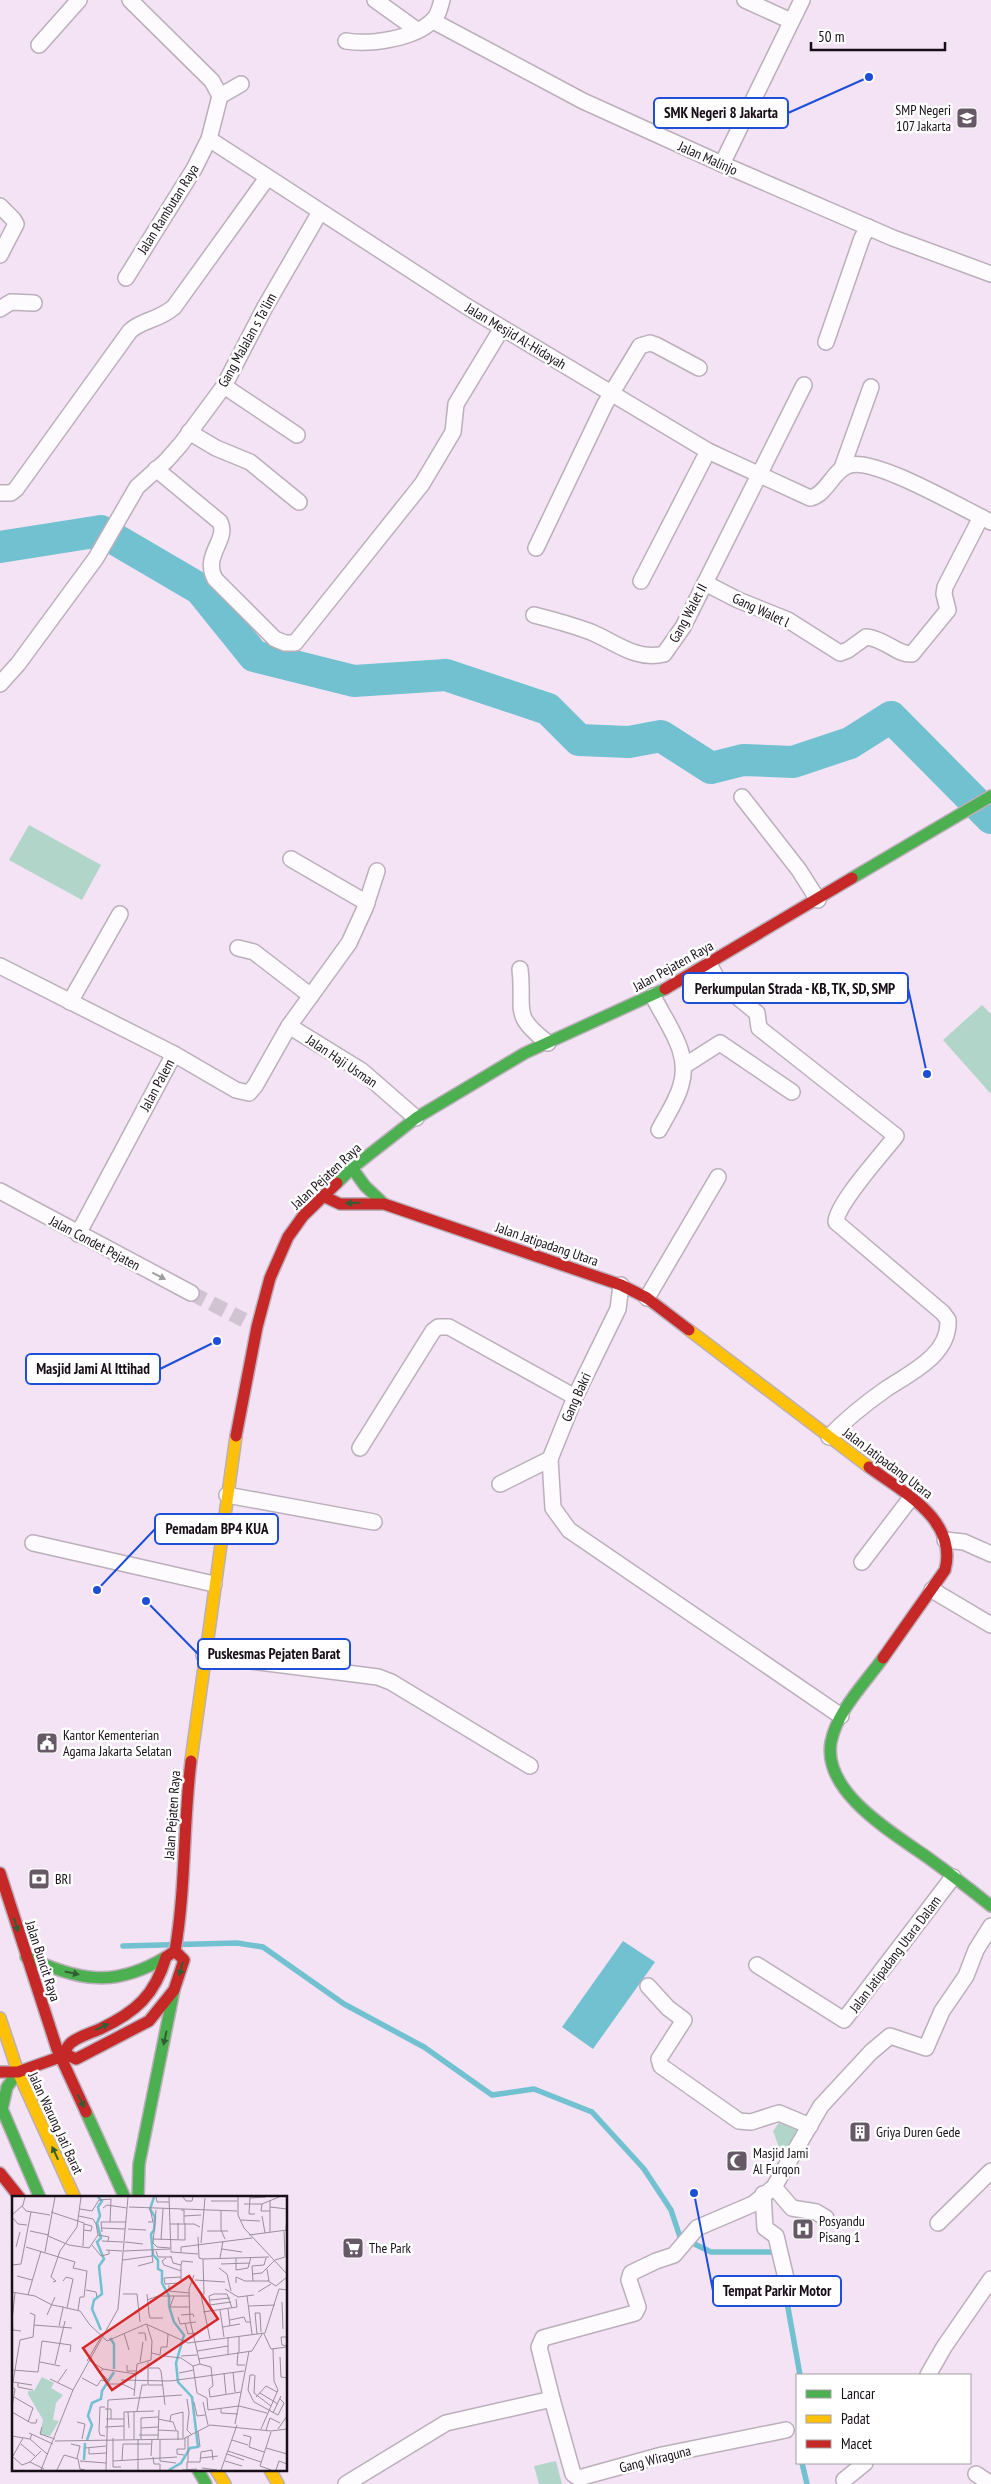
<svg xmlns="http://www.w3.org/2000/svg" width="991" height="2484" font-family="'PT Sans Narrow',sans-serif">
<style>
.green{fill:#b2d5ca}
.water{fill:#71c1d0}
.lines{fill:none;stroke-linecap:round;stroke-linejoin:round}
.stream{stroke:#71c1d0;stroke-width:5.5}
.river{stroke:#71c1d0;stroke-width:32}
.street-tunnel{stroke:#d2c3d3;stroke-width:15;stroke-dasharray:15 8;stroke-linecap:butt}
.street-casing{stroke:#bbafbb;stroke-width:18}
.fast-casing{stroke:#bbafbb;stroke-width:14}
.slow-casing{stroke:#bbafbb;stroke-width:14}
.jam-casing{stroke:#bbafbb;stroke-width:14}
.street{stroke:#fdfbfd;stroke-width:15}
.fast{stroke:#4caf50;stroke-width:11}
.slow{stroke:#ffc107;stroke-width:11}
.jam{stroke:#c62828;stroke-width:11}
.oneway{fill:#325e34}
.oneway2{fill:#a19ca1}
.labels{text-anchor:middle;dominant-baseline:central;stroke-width:5;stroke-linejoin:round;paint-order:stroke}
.poi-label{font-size:14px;fill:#180e18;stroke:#fff;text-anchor:start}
.street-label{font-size:14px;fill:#180e18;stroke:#fff}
.inset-river{fill:none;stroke:#71c1d0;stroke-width:2.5}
.inset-road{fill:none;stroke:#9b8e9c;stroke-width:1}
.view{fill:#d62828;fill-opacity:0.15;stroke:#d62828;stroke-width:2.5}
.inset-edge{fill:none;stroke:#180e18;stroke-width:2.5}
.leader{fill:none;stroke:#1d4ed8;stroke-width:2}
.callout-dot{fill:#1d4ed8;stroke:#fff;stroke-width:2}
.callout{fill:#fff;stroke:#1d4ed8;stroke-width:2}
.callout-label{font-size:15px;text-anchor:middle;font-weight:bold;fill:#180e18}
</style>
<rect width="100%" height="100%" fill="#f3e3f4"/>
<g class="green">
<path d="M29,825L101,865L82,900L9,860Z"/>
<path d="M982,1005L991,1014V1094L943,1040Z"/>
<path d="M783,2117L801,2125L782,2155L773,2131Z"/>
<path d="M556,2461L562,2484H539L534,2466Z"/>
</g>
<path class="water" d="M623,1941L655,1962L593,2049L562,2027Z"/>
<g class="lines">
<g class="stream">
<path d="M123,1946L237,1943L263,1947L344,2004L424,2047L492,2095L534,2089L592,2112L644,2169L671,2210L680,2237L711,2252H779"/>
<path d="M785,2291L800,2375"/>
<path d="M802,2463L807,2484"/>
</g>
<path class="river" d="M0,547L101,531L200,589L254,656L354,681L446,675L548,709L579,740L629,742L661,736L711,768L743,760L793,762L850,743L891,717L991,818"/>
<path class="street-tunnel" d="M191,1293L244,1320"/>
<g class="street-casing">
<g id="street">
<path d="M375,0L417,30"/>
<path d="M745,0L791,21"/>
<path d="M433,21L583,101L722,164L893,238L991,274"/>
<path d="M346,41C369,45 414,39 432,21C438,17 440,7 442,0"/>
<path d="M39,45L79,0"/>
<path d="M220,96L241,84"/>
<path d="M209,139L466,306L611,393L708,451L810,498C827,495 833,469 850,465C877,458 963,509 991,522"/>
<path d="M722,164L802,0"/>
<path d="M0,206L13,219L16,224L0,255"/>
<path d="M126,278L194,169L209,139L220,96L212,81L130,0"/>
<path d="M0,309L11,302L34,303"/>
<path d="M826,342L862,238L868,227"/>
<path d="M224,386L297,435"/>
<path d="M189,432L216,448L250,462L299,502"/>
<path d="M842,468L871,387"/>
<path d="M156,469L220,522C229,540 202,555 215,579L275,639L285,643H295L422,484L453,432L456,404L502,328"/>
<path d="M0,493H11L16,489L130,331C143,319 158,321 174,307L267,178"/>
<path d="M536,548L605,404L640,346L650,343L656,345L699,368"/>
<path d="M641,581L708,451"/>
<path d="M705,583L738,600L788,620L840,653L848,650L866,637C886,639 897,655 912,654L948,610L944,594L945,587L981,517"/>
<path d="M534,615C554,620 572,625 591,632C615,642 636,661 664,654L683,627L804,385"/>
<path d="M0,684L18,664L96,558L137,487L166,461L181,444L224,386L265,307L320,212"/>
<path d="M742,797L799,870L818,900"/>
<path d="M291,859L367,903"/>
<path d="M238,948L254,952L311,996"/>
<path d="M709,964L719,982L757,1013L759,1028L896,1136C883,1153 837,1203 836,1222L943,1313L948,1320C950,1355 910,1373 886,1389C866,1403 846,1419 829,1437"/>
<path d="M0,966L174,1054L236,1090L249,1093L255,1086L289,1026L349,943L365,908L377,871"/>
<path d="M520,969C525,1011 510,1014 548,1043"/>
<path d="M653,996C667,1025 691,1052 681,1085C677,1101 666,1116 659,1130"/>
<path d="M70,1002L120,914"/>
<path d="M289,1026L362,1071L416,1118"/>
<path d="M684,1066L720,1043L792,1092"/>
<path d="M0,1191L191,1293"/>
<path d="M78,1234L174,1054"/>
<path d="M647,1298L718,1177"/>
<path d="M360,1448L433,1331L438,1327H449L575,1397"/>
<path d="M550,1459L553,1508L569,1530L841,1716"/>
<path d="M500,1484L550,1459L575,1397L618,1309L621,1285"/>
<path d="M227,1495L374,1522"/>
<path d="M945,1540L964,1542L991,1554"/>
<path d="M33,1543L214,1584"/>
<path d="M862,1562L910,1499"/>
<path d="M932,1590L991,1625"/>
<path d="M204,1655L378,1677L391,1682L530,1766"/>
<path d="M757,1965L844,2020L953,1877"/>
<path d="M648,1986L668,2008L684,2020L659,2059L661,2066L739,2121L751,2122L779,2113L810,2126"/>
<path d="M774,2187L792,2208L816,2212L826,2218"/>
<path d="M763,2194L765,2228L776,2236L789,2291"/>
<path d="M938,2223L991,2171"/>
<path d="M928,2375L944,2347L991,2279"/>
<path d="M552,2399L573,2474L579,2478L662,2455L786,2430"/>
<path d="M976,2474L991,2484"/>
<path d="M844,2480L865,2463"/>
<path d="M346,2484L446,2423L552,2399L539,2347L543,2338L635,2313L638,2307L629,2280L631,2273L656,2261L674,2255L697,2228L753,2204L774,2187L821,2106L871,2052L890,2036L926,2048L942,2011L966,1976L976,1950L991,1926"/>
</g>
</g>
<g class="fast-casing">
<g id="fast">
<path d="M852,878L991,796"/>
<path d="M352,1168L365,1186L384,1204"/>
<path d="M337,1183L352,1168L416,1118L525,1053L665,989"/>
<path d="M883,1658C865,1683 837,1711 831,1742C822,1792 893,1833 927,1857C949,1873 970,1889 991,1906"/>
<path d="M26,1957C80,1980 113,1989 166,1957"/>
<path d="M18,2072L7,2087L2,2109L40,2198"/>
<path d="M86,2112L125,2198"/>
<path d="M138,2198L139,2164L174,1990"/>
<path d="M198,2470L206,2484"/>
</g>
</g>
<g class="slow-casing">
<g id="slow">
<path d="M689,1330L869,1467"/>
<path d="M191,1761L236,1436"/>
<path d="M0,2018L18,2072L75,2198"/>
<path d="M216,2470L225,2484"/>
<path d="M270,2470L278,2484"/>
</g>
</g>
<g class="jam-casing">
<g id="jam">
<path d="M665,989L852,878"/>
<path d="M323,1196L340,1204H384L621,1285L647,1298L689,1330"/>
<path d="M236,1436L257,1327L270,1278L288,1237L303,1216L337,1183"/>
<path d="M869,1467C903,1492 958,1520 945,1570L883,1658"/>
<path d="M0,1873L57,2049L86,2112"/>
<path d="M65,2054L76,2059L149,2021L174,1990L184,1960L175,1951"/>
<path d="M0,2072H18L60,2057C66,2053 66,2046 72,2042C80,2036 91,2033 100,2029C136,2012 155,1995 166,1957L175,1951C186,1888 183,1824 191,1761"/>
<path d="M0,2173L20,2198"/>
</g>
</g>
<use href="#street" class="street"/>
<use href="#fast" class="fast"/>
<use href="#slow" class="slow"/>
<use href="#jam" class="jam"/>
</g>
<defs><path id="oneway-solid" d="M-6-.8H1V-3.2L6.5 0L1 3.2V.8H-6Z" transform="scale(1.25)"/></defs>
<g class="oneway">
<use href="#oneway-solid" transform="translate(353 1203) rotate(178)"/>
<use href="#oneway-solid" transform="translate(16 1925) rotate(74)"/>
<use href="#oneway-solid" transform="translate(181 1969) rotate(105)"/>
<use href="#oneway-solid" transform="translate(72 1973) rotate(12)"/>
<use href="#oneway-solid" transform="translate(102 2027) rotate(-25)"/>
<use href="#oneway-solid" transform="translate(165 2038) rotate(102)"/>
<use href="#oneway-solid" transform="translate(81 2101) rotate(63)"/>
<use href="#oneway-solid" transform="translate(55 2153) rotate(-115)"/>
</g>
<use class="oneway2" href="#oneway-solid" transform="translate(159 1276) rotate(27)"/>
<defs>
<g id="school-square" transform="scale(1.125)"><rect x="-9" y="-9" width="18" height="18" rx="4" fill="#655965" stroke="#fff"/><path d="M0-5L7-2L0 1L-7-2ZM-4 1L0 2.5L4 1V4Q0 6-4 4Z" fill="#fff"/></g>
<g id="civic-square" transform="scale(1.125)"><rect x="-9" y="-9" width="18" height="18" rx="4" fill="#655965" stroke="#fff"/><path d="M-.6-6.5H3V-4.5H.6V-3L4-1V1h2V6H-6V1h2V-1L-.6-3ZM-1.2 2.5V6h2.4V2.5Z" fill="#fff"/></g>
<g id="bank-square" transform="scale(1.125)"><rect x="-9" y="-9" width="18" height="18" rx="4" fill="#655965" stroke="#fff"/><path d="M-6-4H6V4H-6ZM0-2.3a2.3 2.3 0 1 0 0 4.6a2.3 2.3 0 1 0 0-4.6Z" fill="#fff"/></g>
<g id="building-square" transform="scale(1.125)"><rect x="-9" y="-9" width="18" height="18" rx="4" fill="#655965" stroke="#fff"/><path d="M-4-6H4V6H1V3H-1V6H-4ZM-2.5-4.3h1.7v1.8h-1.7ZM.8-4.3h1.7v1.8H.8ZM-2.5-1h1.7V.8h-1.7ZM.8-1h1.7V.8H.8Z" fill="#fff"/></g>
<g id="mosque-square" transform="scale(1.125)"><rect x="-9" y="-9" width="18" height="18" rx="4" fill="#655965" stroke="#fff"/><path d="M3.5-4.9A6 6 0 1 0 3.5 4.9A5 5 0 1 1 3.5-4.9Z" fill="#fff"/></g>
<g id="hospital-square" transform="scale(1.125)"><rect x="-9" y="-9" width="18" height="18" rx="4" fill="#655965" stroke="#fff"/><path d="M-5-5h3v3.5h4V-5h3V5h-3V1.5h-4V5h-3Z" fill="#fff"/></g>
<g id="supermarket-square" transform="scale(1.125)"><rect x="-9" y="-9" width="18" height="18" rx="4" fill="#655965" stroke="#fff"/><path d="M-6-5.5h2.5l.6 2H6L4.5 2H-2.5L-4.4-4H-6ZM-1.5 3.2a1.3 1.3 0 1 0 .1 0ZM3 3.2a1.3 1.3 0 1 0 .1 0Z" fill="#fff"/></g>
</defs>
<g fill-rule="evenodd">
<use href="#school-square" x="967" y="118"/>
<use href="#civic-square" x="47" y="1743"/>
<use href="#bank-square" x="39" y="1879"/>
<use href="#building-square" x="860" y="2132"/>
<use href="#mosque-square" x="737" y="2161"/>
<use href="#hospital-square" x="803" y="2229"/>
<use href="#supermarket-square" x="353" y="2248"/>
</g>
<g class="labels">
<g class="poi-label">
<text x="951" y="110" text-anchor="end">SMP Negeri<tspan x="951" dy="16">107 Jakarta</tspan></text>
<text x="63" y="1735">Kantor Kementerian<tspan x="63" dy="16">Agama Jakarta Selatan</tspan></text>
<text x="55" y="1879">BRI</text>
<text x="876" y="2132">Griya Duren Gede</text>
<text x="753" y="2153">Masjid Jami<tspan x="753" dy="16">Al Furqon</tspan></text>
<text x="819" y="2221">Posyandu<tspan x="819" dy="16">Pisang 1</tspan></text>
<text x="369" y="2248">The Park</text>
</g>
<g class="street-label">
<text transform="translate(708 158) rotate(24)">Jalan Malinjo</text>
<text transform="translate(168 209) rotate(-58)">Jalan Rambutan Raya</text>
<text transform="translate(516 336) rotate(31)">Jalan Mesjid Al-Hidayah</text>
<text transform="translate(247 340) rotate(-61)">Gang MaJalan s Ta'lim</text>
<text transform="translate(761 610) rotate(25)">Gang Walet l</text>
<text transform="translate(688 613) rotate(-62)">Gang Walet II</text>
<text transform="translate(673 966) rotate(-29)">Jalan Pejaten Raya</text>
<text transform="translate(342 1061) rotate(34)">Jalan Haji Usman</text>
<text transform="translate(157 1085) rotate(-62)">Jalan Palem</text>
<text transform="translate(326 1176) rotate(-43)">Jalan Pejaten Raya</text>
<text transform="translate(95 1243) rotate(28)">Jalan Condet Pejaten</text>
<text transform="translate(547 1244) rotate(19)">Jalan Jatipadang Utara</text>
<text transform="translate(576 1397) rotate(-66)">Gang Bakri</text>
<text transform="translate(888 1463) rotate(37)">Jalan Jatipadang Utara</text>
<text transform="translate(172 1815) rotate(-86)">Jalan Pejaten Raya</text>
<text transform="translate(895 1954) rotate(-53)">Jalan Jatipadang Utara Dalam</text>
<text transform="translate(43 1961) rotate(72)">Jalan Buncit Raya</text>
<text transform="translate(56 2123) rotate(65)">Jalan Warung Jati Barat</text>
<text transform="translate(655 2459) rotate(-14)">Gang Wiraguna</text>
</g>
</g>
<g transform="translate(12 2196)">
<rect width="275" height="275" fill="#f3e3f4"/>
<path d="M30,181L42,187L39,192L51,199L44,207L41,224L47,225L38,240L28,238L31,224L16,198V195H22Z" fill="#b2d5ca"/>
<path class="inset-river" d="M86,1L90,5L86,11L88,20L85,27L89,42L85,46L92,63L87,70L90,98L82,104L80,113L89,134M142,1L138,13L143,21L142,34L139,38L141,59L146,64V73L150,75V87L157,100V110L162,126L172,139L164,167L166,186L180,201L186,251L178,252L169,267L157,274M98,142L102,148V173M75,244L80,229L76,220L80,207L89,203L90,195L102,176M72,264L73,247"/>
<path class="inset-road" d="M144,1L145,6H157M157,1L159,56L186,58M171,1L174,5H180L181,1M226,1V19L232,32L275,78M238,1L237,18H243M238,2L254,1M199,5H225M258,5V11L275,13M232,8H250L267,1M250,8L249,15H258M10,10L14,15L38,19M117,11L225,15M91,12L95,9L115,12M68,13L80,15L87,4L99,3L98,26M144,14L141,47L145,51L158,52M169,14H172V27M209,15V34L213,43M39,16L72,27L71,50M0,19L11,9L13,1M172,20L189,19M250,20L253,37M0,21L6,28L15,29M229,24L248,25M136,26H141L138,12M166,27V43M158,28H182L188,31M89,32L113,33M116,33L134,34M72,34L79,35L80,30L72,28M274,34L275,18M18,35L37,39M195,35H216M90,36L89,26H114M258,36V11M86,39L97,41L96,45M237,39L275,34M36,40L57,49L77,52L86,39L84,28L81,23L67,20M186,41L187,62L191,63M141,43L173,44V27M149,44L151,13M90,45L111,46M113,46L131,48M189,47L193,2M80,49L89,60L97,58V54M4,51L8,36M14,51L63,66M210,53L230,56M94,54L110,55M112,55L158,53M144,55L146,61H159M33,56L43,1M169,56V51L240,42M159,60L161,67L169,69M154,62L150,65L152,69L169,75M208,62L211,45M224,62V74L236,72L239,61M191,63L257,61M111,64L140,60L141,54M63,66L61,72L75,75L72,101H68L66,114M209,68L238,67M0,69L9,68L19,16M169,69V85L168,87L153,88L152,82L169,81M169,69L170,65L181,66M126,70L141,66L140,60M207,72L215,78L219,95M240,78L250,77L263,64L273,61L272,34M182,79L177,93L178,124L188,168L181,170L185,197L195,202L196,214M5,80L20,84M183,84L213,86M51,85L54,81L61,83L55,112M241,85L240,70L252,69L254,62M256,85L264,90L275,81M41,86L44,85L39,81L48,55L65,31L69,1M224,87V81L233,85H257L255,73M157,89V95L177,97M213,93L226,101L242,99M74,94L84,96L85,101M0,96L23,100L40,109L51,111M246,96L259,88M111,98H125L128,126M135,98L137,118M16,99L29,55M189,99L198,143M189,99L192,98L191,63M162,100L158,111H178M235,100L240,138M135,104L146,100H177M198,104L218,102M270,106L271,133M198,109L219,106M237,110L263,109M50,111L68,115L78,129L95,145L134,128L176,147L253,137L267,93L275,94M216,113L218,130M208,114L212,141M199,115L197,100L202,98H215L220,112M191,116L225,111L224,103M18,117L23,119L22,129M137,118L138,122H151M35,119L43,101M169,119L181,118L182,121M166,121L168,128L184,126M0,124L3,97M218,124L232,121L234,126H239M0,125L1,134L9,135M173,127L176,138L183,137M47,130L51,112M211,131L228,128M112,137L117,154M126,137H133L134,145M245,138L243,117H248L249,136M252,138L259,153L275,151M227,140V156M216,141V158M274,150L270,149L269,141H275M261,153L262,185L266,194M185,155L216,150M226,156L225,169H233M140,157L148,159L149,151H155L156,138M152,160L169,162L181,170M169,160L185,159M268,161L269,181L275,182M186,163L240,155L250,138M75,165L89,141M78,165L91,173L124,178M28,166L48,170M128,166L131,146M136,166V189H150M43,168L53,125M188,168L199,171L201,190L197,193L198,201L229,196M115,169V175H125M137,172H147L149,175L153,209M91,173L88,176L96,184M0,174L26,176L30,145L59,149L58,156M221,176L223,196M167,177L182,174M212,177L214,198M242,179H238L236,194L242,206L266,219L272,207L268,203M243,179L242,197L259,210M70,182L85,190L89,184L93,185M38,183L61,194M109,184L158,185L232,175M1,186L8,144L21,141L22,129L60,132M1,186L20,189M46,186L55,173M6,187V191L21,194M96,188H110L123,194M0,191L3,193L0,211M248,197L266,208M122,200L125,168L139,164L140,145L135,129M2,201L21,212L16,226M244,201L254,190L265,196M175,203L177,217L175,234L180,239M182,206L185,220L193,219M191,206L196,229M227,210L255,217M93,213H99V223M209,213V217L226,218M196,214L227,210M122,215V243M125,215L130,189H135M0,216L19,227H24L25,223M116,216L117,232M261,217L269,200M94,223H112M146,223L161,226L164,234M158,225L159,219L171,216V242M65,226L73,228L70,243M223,228L237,155M30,231L28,238L43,243M93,231L112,230M129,232L146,231M249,233L266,194M266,233L275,220M146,234L166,235V244M254,234L258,222L268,227M186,235L188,251M259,236L248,270L259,274M17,237L41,248M127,239H146M231,239L239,241L237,251L252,256M0,240L18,243L20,238M93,240L88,239L87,235L88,211H93M101,242V271H109M18,243L35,258M112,243V216L142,215M129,243V222L146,221M146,243L147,214M148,244V265L164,267M220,244L236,249M43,245L171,243L198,229L259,235L275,233M9,248L23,260M59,248L68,250L65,262M111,248H139M73,252L94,250M77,252V258L94,257M254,252L275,258M216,255L249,266M215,258L232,264M172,259L165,258V253H173V242M1,260L11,242M139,260L140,243M1,261L10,269L18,266L32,273M141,261L142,268H148V274M189,262L206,260M110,264L111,248M68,265L94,267M101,265L165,261M213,265L230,270M18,266L29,255M176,266V241M190,272L205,274M29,274L61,194L106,113L116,1M45,274L52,259L66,263L68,273L73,274M94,274L96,204L170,199M126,274V243M170,274L185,273M175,274V266H188L189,256L200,254L201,264M209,274L225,229M264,274L267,265L275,268"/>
<path class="view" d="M177,80L206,123L100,194L71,152Z"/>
<rect width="275" height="275" class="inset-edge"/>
</g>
<path class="leader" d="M869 77L788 113M927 1074L908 988M217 1341L160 1369M97 1590L155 1529M146 1601L198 1654M694 2193L713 2291"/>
<g class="callout-dot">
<circle cx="869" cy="77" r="5"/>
<circle cx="927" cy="1074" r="5"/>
<circle cx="217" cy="1341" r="5"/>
<circle cx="97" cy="1590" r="5"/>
<circle cx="146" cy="1601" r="5"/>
<circle cx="694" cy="2193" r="5"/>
</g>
<g class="callout">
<rect x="654" y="98" width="134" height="30" rx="5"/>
<rect x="683" y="973" width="225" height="30" rx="5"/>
<rect x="26" y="1354" width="134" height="30" rx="5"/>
<rect x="155" y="1514" width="123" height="30" rx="5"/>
<rect x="198" y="1639" width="152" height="30" rx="5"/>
<rect x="713" y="2276" width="128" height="30" rx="5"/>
</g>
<g class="callout-label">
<text x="721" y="118">SMK Negeri 8 Jakarta</text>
<text x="795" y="994">Perkumpulan Strada - KB, TK, SD, SMP</text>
<text x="93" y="1374">Masjid Jami Al Ittihad</text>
<text x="217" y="1534">Pemadam BP4 KUA</text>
<text x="274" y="1659">Puskesmas Pejaten Barat</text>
<text x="777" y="2296">Tempat Parkir Motor</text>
</g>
<rect x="796" y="2374" width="175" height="90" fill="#ffffff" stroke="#a39fa3"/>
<rect x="806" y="2390" width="25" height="8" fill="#4caf50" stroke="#a39fa3"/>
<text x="841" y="2399" font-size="15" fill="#180e18">Lancar</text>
<rect x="806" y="2415" width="25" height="8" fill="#ffc107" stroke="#a39fa3"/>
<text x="841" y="2424" font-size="15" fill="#180e18">Padat</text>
<rect x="806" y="2440" width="25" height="8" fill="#c62828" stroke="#a39fa3"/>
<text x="841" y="2449" font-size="15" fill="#180e18">Macet</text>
<path d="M811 42v8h134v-8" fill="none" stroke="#180e18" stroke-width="2.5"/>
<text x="818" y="42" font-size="15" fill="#180e18" stroke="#ffffff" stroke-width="4" paint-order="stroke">50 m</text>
</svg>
